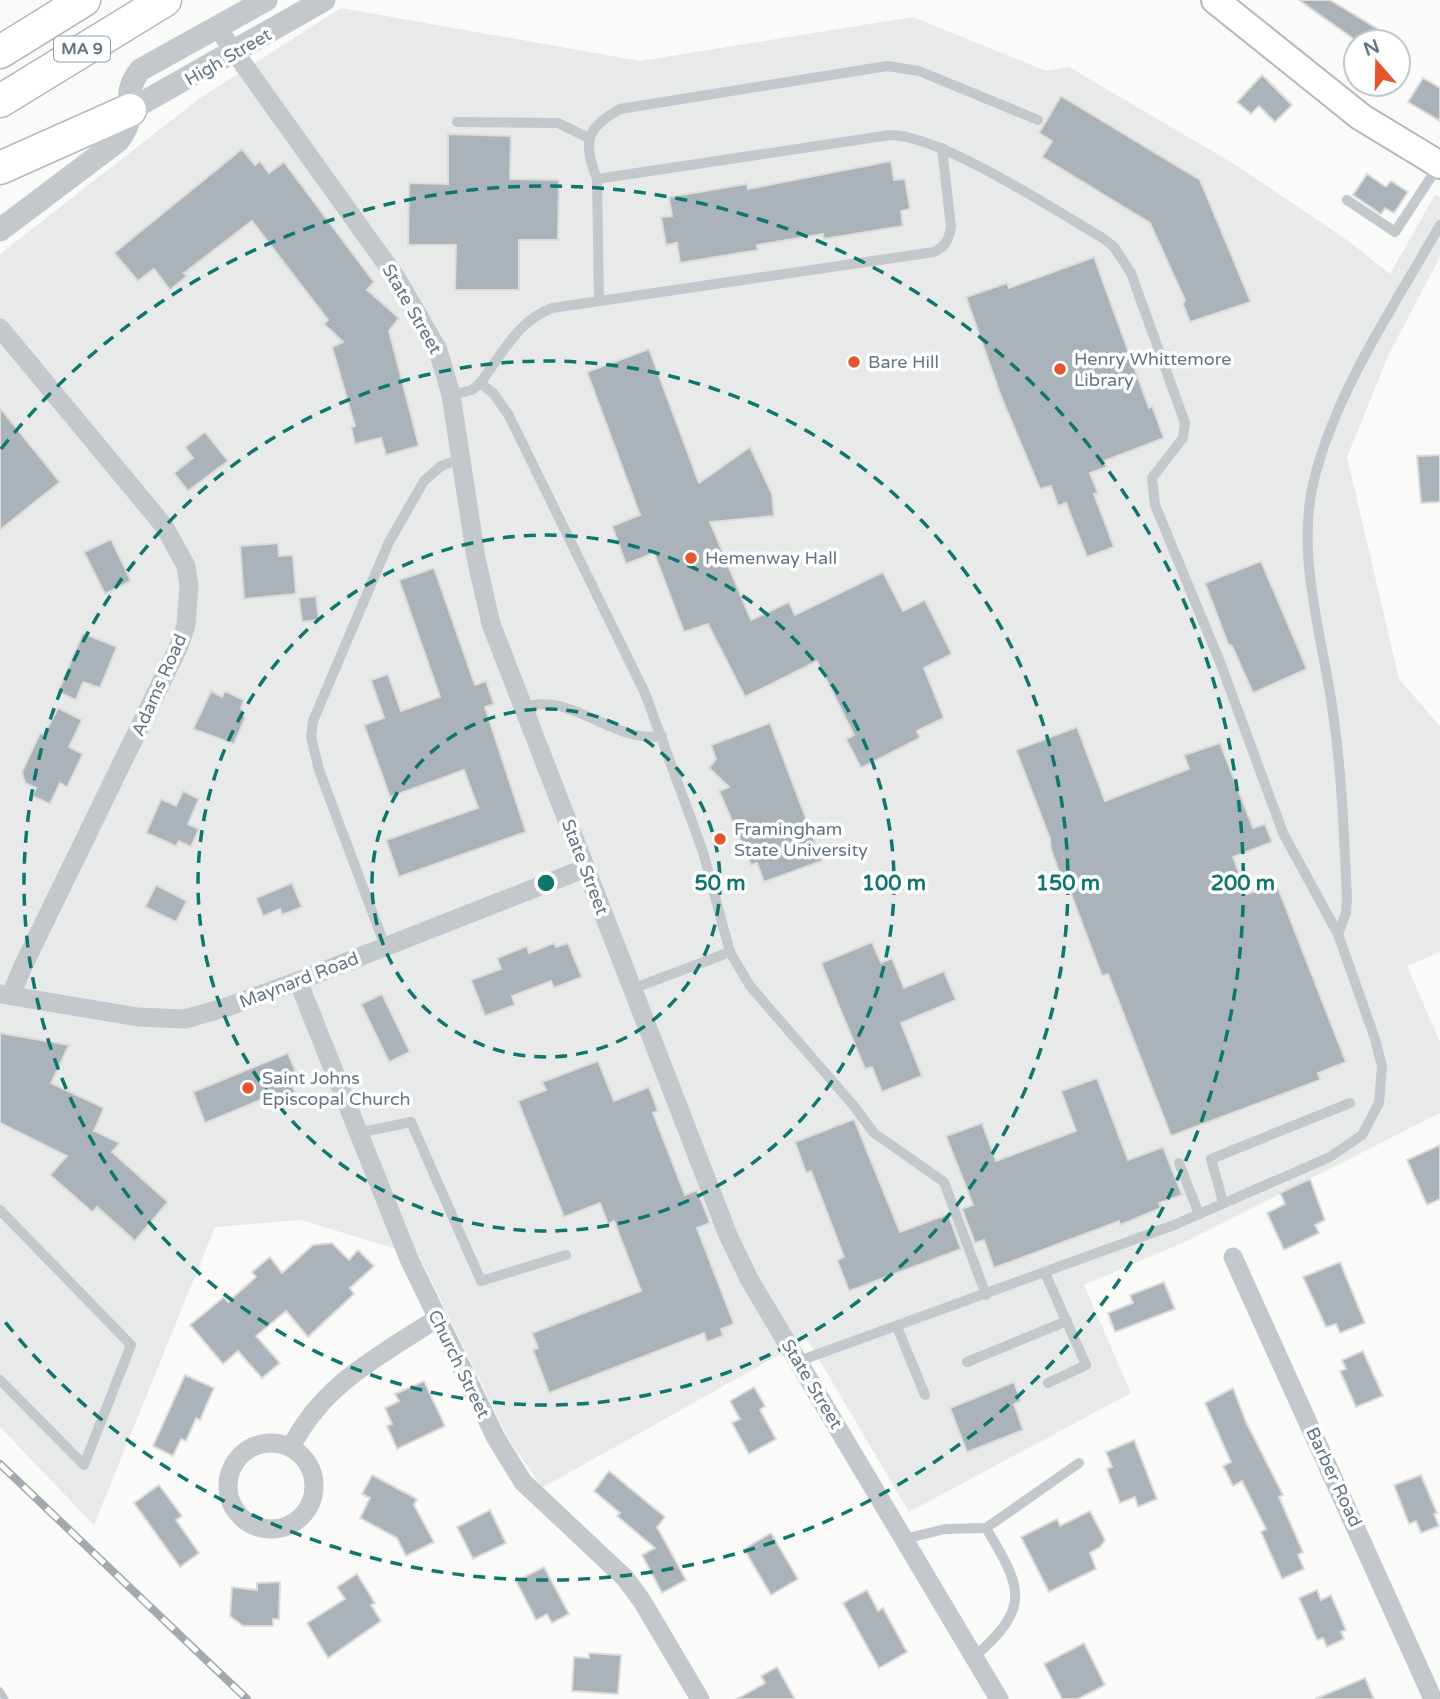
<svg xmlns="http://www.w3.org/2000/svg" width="1440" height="1699" font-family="'Varela Round',sans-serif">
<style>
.built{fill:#e8e9e9}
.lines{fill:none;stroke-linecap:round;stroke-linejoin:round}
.stream{stroke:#bbc7cb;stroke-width:7}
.building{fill:#aab3b9;stroke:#dcdcda;stroke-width:2}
.secondary-casing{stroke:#b3babf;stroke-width:30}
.trunk-casing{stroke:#b4b9bd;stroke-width:35}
.service{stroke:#c3c8cc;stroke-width:10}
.minor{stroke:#c3c8cc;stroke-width:19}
.tertiary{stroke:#c3c8cc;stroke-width:23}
.secondary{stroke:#fff;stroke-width:26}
.trunk{stroke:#fff;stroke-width:32}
.rail-casing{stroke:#a2aab0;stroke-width:8}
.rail{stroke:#fff;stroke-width:5;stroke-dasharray:16;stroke-linecap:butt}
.ring{fill:none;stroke:#0f766e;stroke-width:3.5;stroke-dasharray:12 9}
.poi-dot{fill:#e4572e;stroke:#fff;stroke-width:2.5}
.labels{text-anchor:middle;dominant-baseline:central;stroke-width:7;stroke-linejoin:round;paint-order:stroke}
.shield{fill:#fff;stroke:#939fa8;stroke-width:2}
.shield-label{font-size:16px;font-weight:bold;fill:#657683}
.street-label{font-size:18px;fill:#657683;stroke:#fff}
.poi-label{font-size:18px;fill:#657683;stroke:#fff;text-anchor:start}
.centre{fill:#0f766e;stroke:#fff;stroke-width:3.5}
.ring-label{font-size:21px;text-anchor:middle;font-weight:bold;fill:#0f766e;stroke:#fff;stroke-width:7;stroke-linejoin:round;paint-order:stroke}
</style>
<rect width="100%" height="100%" fill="#fafaf8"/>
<path class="built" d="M341,8L640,61L913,17L1046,71L1069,67L1234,164L1347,240L1390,274L1435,195L1440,197V257L1388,356L1347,457L1399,679L1440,726V952L1407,966L1440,1042V1113L1187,1241L1084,1285L1131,1393L909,1512L807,1339L542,1488L508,1438L419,1256L301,1220L215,1227L94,1525L0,1427V254L200,98Z"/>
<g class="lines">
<path class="stream" d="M0,1691L5,1699"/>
</g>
<g class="building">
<path d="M1299,0H1330L1399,42H1358Z"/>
<path d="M1262,75L1292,105L1275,122L1259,106L1251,114L1237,102Z"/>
<path d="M1423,78L1440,88V121L1408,102Z"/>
<path d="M1061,96L1200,180L1251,302L1190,322L1183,304L1185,300L1150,223L1042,157L1052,141L1039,133Z"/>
<path d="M448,134L511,136L510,179L559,180L558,240H519V290H455L456,245H408L409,183L448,184Z"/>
<path d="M242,149L255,165L260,161L269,173L284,162L374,282L367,290L399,318L389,331L419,446L386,455L381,438L355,444L351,427L355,426L332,347L343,342L324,324L328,320L252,221L184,273L187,276L170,290L154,269L138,281L114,253Z"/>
<path d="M891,161L894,180L905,179L910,209L901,211L903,226L824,239L823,234L757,245L758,250L680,263L677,243L666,245L661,217L672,216L669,197L747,184L748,189Z"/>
<path d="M1367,174L1386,187L1391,181L1408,192L1394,213L1385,208L1381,214L1353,195Z"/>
<path d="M1094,257L1149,408L1152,406L1164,438L1104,461L1107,467L1090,473L1098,493L1094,494L1114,547L1087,557L1066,503L1058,506L1051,486L1040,489L1002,399L966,297L1007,283L1009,288Z"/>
<path d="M649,349L699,483L750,447L772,494L774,516L710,522L751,620L789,602L795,615L883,572L903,611L925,600L952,654L924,668L944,718L917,731L920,738L861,768L846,739L854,735L817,661L745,697L708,624L684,632L654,553L626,564L612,526L640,515L587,372Z"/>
<path d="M0,408L60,482L0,530Z"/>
<path d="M205,432L228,461L188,491L174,473L193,458L185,447Z"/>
<path d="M1440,455V502L1421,503L1417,456Z"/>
<path d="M111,539L131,581L105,594L84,552Z"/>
<path d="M278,543L279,556L293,555L296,594L244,599L240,546Z"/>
<path d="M1261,561L1307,669L1253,693L1232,646L1228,644L1205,583Z"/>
<path d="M434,568L475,685L486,681L494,704L485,707L526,832L399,877L386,840L478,808L464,770L390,797L364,725L384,718L371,680L388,674L401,711L440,697L399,580Z"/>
<path d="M316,596L319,620L302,622L299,598Z"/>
<path d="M83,633L117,647L100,688L83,682L76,700L58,692Z"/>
<path d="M211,691L222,697L225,691L244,700L241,708L245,718L234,744L193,729Z"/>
<path d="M58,708L82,720L69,747L83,754L67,787L60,783L50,804L32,796L36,788L25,783L22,772L40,733L44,735Z"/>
<path d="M770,723L822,861L764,882L757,863L751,865L719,791L729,787L709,768L716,759L711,745Z"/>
<path d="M1077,727L1105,801L1189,769L1184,755L1220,743L1253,828L1265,824L1272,842L1233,857L1247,894L1276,883L1346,1062L1318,1073L1320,1080L1171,1136L1108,974L1102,976L1067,883H1063L1051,849L1050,839L1016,750Z"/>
<path d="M183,791L199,799L188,824L199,829L191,847L179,841L176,846L146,833L161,799L176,806Z"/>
<path d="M292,883L302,907L282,915L280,909L263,916L256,898Z"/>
<path d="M156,885L187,901L176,922L145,907Z"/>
<path d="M872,942L881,963L892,958L904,988L944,971L956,1000L901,1023L922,1076L882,1092L872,1067L865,1069L821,963Z"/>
<path d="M554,943L556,947L568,943L582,977L554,988L551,981L512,996L515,1005L485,1016L471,980L501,969L497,958L527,946L529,953Z"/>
<path d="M382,994L410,1052L389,1062L361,1004Z"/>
<path d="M0,1033L69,1045L51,1083L104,1108L94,1131L120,1143L112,1152L168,1202L135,1241L97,1207L92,1212L50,1175L67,1156L0,1123Z"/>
<path d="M288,1053L299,1080L291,1083L297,1097L279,1104L275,1094L205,1123L193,1092Z"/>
<path d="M598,1061L614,1101L649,1087L658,1111L653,1113L685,1195L697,1190L710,1223L697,1228L734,1324L721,1329L723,1336L707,1342L704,1333L549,1393L533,1350L538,1348L532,1333L641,1291L614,1221L608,1224L600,1203L564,1217L518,1101L546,1090L542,1082Z"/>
<path d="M1097,1078L1128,1160L1163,1147L1182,1195L1159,1203L1161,1208L1120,1225L1119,1221L994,1268L984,1240L975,1243L962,1209L973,1205L946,1136L982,1123L996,1161L1076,1131L1061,1091Z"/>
<path d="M854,1119L900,1232L948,1214L961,1249L849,1291L837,1260L844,1257L811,1171L806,1173L795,1142Z"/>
<path d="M1440,1145V1199L1427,1205L1407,1160Z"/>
<path d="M1310,1179L1325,1220L1315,1225L1319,1233L1284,1250L1267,1213L1285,1204L1280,1193Z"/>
<path d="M332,1243L349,1260L358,1250L374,1266L350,1288L354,1294L308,1337L286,1311L256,1336L280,1363L262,1378L238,1351L223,1364L190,1325L224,1297L228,1302L256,1277L252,1272L270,1257L282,1273L313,1245Z"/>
<path d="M1340,1262L1365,1323L1340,1333L1336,1324L1326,1327L1303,1277Z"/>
<path d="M1164,1282L1175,1309L1115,1332L1108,1313L1133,1303L1130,1295Z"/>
<path d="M1363,1351L1383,1396L1356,1407L1340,1371L1346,1369L1342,1360Z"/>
<path d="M185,1375L214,1388L200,1420L196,1418L186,1441L181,1439L173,1456L153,1446Z"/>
<path d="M424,1381L445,1426L397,1449L387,1426L392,1424L385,1408L399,1401L395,1394Z"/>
<path d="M1014,1382L1021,1401L1014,1404L1023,1430L967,1452L950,1408Z"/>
<path d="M754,1387L765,1406L760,1410L776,1439L749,1454L732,1423L740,1419L730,1401Z"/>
<path d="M1233,1388L1246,1422L1283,1495L1279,1497L1303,1552L1298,1555L1304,1569L1282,1579L1261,1532L1266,1529L1242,1481L1233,1486L1223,1466L1231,1462L1205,1403Z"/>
<path d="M1134,1440L1157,1499L1138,1507L1135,1497L1120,1503L1107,1469L1112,1467L1106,1452Z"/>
<path d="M609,1471L665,1517L657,1527L686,1580L662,1593L642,1555L655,1548L617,1516L620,1513L594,1491Z"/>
<path d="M372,1475L417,1499L414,1505L434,1542L406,1556L397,1538L360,1518L370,1498L362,1494Z"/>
<path d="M1421,1475L1437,1513L1434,1514L1439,1526L1421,1533L1416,1521L1409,1524L1394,1485Z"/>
<path d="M159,1485L182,1516L176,1520L199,1553L180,1567L134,1503Z"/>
<path d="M490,1510L506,1543L473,1559L457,1527Z"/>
<path d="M1090,1511L1105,1540L1100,1547L1090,1553L1096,1569L1049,1592L1021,1537L1057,1519L1060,1526Z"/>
<path d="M771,1533L798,1579L771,1595L744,1549Z"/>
<path d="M544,1567L569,1614L552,1623L547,1614L536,1620L516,1581Z"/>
<path d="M357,1574L375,1603L371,1605L381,1621L328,1658L307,1623L345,1599L337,1587Z"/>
<path d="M280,1582L279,1619H273V1626H243L230,1616L232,1587L257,1590V1583Z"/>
<path d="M867,1590L878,1611L883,1608L907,1652L879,1668L843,1603Z"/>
<path d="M1317,1590L1321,1600L1331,1595L1346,1630L1341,1632L1344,1639L1327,1647L1323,1638L1317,1640L1299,1598Z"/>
<path d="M1084,1643L1105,1685L1078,1699H1062L1044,1664Z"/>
<path d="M589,1653L621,1655L618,1694L572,1691L574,1657L589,1658Z"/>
<path d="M777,1667L795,1699H737L765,1683L761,1676Z"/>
<path d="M1365,1678L1374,1699H1315Z"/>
</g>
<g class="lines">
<g class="secondary-casing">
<path id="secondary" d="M1215,0L1361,117L1440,165"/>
</g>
<g class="trunk-casing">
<g id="trunk">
<path d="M0,52L84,0"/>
<path d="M0,101L165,0"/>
<path d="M0,168L130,110"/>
</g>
</g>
<g class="service">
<path d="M457,122L558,123L589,138"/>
<path d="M597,179C583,143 585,128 620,109L887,66L919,71L1038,120"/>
<path d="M1347,200L1395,232L1439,165"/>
<path d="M599,301L597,179L890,135C941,135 1054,210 1103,238L1114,247L1131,273L1185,423L1183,438L1152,478L1155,505L1220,662L1283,833L1338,934L1375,1039L1382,1066L1379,1103L1362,1135L1330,1157L1174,1225L799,1361"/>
<path d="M480,383L493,393L508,414L645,693L703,852L730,952"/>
<path d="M451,395L472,390L480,383C502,355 517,321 552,308L934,252C946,246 949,239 951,227L942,148"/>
<path d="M522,708C572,690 612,744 662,736"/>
<path d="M1338,934L1346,913L1347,898C1344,836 1342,774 1333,713C1323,637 1294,553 1315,476C1338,387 1395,305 1440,225"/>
<path d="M385,946L319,770L311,737L313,721L389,542L424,481L441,466L460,459"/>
<path d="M632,989L730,952L750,986L853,1105L874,1133L944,1182L986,1295"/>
<path d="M358,1133L411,1122L481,1281L566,1255"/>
<path d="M1179,1163L1199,1214"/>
<path d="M1223,1202L1211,1159L1350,1103"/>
<path d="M0,1210L131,1345L84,1465L0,1380"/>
<path d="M1045,1273L1086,1365L1048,1383"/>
<path d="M897,1327L925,1395"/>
<path d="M967,1362L1067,1321"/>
<path d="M904,1539L945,1529L986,1528L1079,1463"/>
<path d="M974,1657C1032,1607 1022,1588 986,1528"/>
</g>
<g class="minor">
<path d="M216,26L397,279L438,350L451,395L476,558L491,624L728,1235L749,1279L999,1699"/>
<path d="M0,328L164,526L186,566L189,586L186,625L179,646L24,964L11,995"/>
<path d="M298,981L409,1259L496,1438L523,1482L625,1578L642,1601L700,1699"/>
<path d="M1,994L138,1017L185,1019L227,1007L298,981L586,868"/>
<path d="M1233,1257L1433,1699"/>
<circle cx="271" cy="1486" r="43"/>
<path d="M291,1447C324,1383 378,1357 436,1319"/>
</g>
<g class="tertiary">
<path d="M130,110L324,0"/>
<path d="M0,230L118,141C142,110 117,101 140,70L266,0"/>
</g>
<use href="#secondary" class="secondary"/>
<use href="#trunk" class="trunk"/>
<g class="rail-casing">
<path id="rail" d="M0,1464L247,1699"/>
</g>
<use href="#rail" class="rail"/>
</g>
<g class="ring">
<circle cx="546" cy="883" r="174"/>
<circle cx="546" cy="883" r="348"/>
<circle cx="546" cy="883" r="522"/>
<path d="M1 449A697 697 0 1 1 1 1317"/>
</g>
<g class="poi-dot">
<circle cx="854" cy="362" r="7"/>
<circle cx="1060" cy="369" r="7"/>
<circle cx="691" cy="558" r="7"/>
<circle cx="720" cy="839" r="7"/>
<circle cx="248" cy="1088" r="7"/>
</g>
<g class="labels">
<rect class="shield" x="54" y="36.5" width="56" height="25" rx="5"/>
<g class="shield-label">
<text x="82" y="49">MA 9</text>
</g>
<g class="street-label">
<text transform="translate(228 57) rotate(-30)">High Street</text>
<text transform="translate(412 309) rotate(60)">State Street</text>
<text transform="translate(159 685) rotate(-66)">Adams Road</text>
<text transform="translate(585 867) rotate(69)">State Street</text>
<text transform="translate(299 980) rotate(-21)">Maynard Road</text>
<text transform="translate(459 1364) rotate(64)">Church Street</text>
<text transform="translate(812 1384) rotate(59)">State Street</text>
<text transform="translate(1334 1477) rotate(65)">Barber Road</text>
</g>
<g class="poi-label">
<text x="1074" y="359">Henry Whittemore<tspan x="1074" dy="21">Library</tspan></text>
<text x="868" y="362">Bare Hill</text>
<text x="705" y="558">Hemenway Hall</text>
<text x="734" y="829">Framingham<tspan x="734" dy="21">State University</tspan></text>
<text x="262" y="1078">Saint Johns<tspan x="262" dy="21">Episcopal Church</tspan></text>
</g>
</g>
<circle cx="546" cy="883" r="10" class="centre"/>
<g class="ring-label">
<text x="720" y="890">50 m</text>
<text x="894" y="890">100 m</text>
<text x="1068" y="890">150 m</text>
<text x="1243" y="890">200 m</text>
</g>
<g transform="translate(1377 63) rotate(340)"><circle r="33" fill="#ffffff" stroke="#c1c8cd" stroke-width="2"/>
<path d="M0-5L12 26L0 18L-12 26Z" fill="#e4572e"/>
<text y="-10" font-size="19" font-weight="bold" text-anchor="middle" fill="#657683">N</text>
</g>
</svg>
